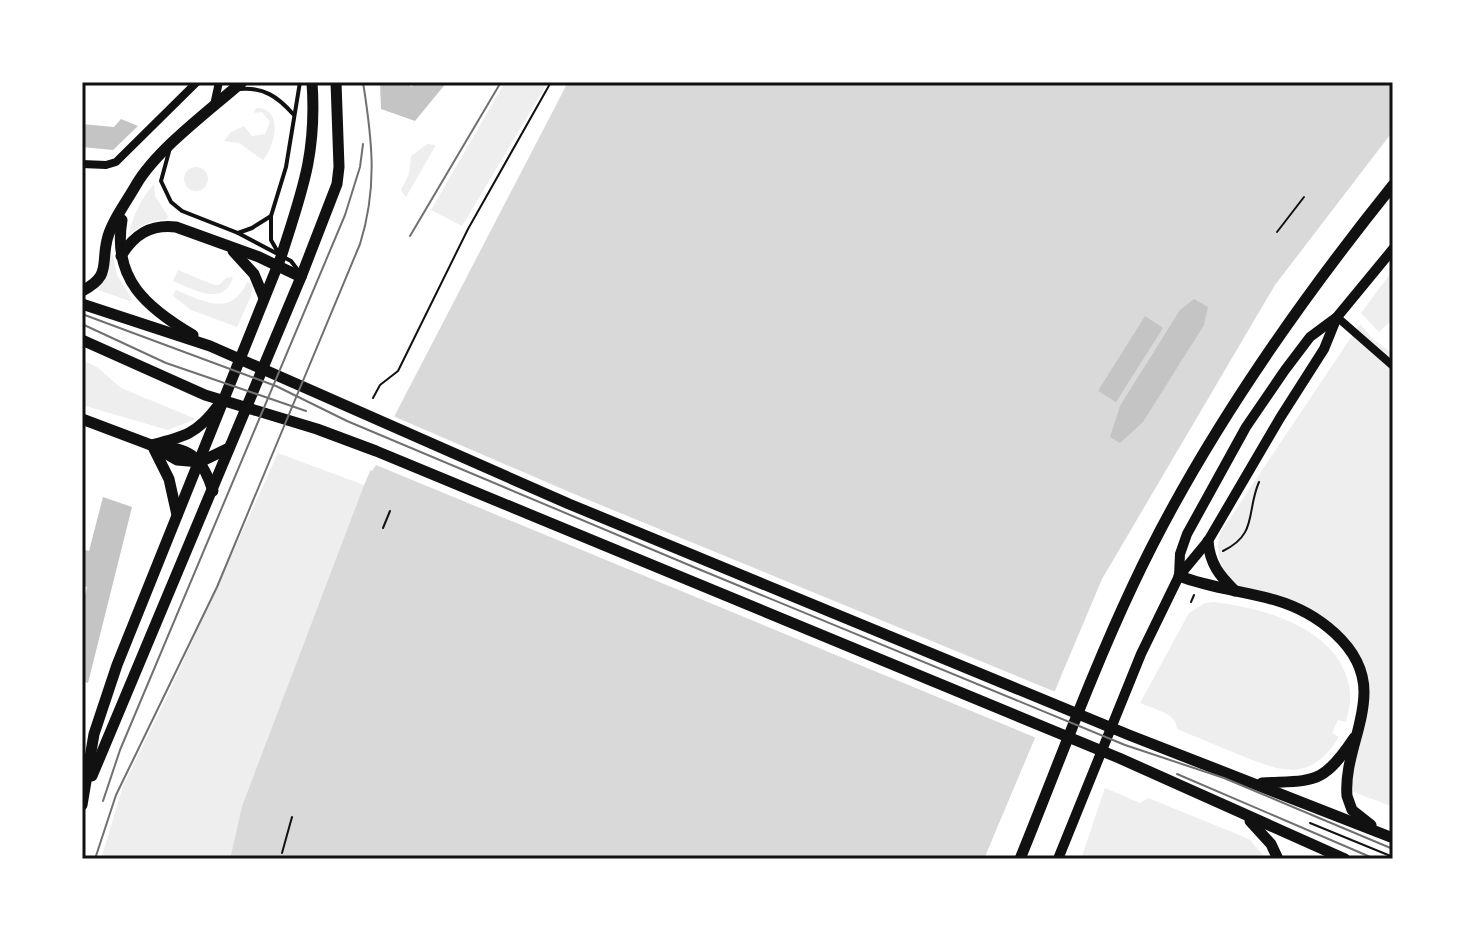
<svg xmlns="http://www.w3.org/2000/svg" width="1475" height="941" font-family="'IBM Plex Sans',sans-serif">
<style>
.green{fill:#eee}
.water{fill:#d9d9d9}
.pier{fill:#fff}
.building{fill:#c4c4c4}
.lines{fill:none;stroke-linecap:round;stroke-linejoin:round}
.path{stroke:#111;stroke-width:2}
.service{stroke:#111;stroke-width:4}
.minor{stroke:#111;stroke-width:8}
.tertiary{stroke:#111;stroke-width:10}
.secondary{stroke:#111;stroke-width:11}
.tram{stroke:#707070;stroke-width:2}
.neatline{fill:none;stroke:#111;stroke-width:3}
</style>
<rect width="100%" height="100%" fill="#fff"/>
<g class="green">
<path d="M505,82H548L462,226L431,210Z"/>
<path d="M257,108C284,108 275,147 263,160L239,143L224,141L231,132L244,126L252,136L265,134L270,122L262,112L255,113L254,110Z"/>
<path d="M427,144L436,145L406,197L401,190L409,174L411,156Z"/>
<circle cx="196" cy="179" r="12"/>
<path d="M154,184L155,196L168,216L167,220C151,219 141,225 129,234C134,214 140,200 154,184Z"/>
<path d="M111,255H113L117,275L132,299L130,301L95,289L108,274Z"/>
<path d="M178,270L214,285H219L226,278L233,277C224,308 193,289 173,281Z"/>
<path d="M1393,270V319L1379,332L1361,313Z"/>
<path d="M247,282L253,285L251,296L237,327L191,310L173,296L176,290C203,301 231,318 247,282Z"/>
<path d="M1360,324L1372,338L1393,354V807L1346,789L1363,702L1353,655L1305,613L1235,591C1224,570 1213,557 1220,533Z"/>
<path d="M82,360L97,367L121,388L196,419L168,430L82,405Z"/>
<path d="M278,453L364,485L242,806L230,859H101L123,786L166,699Z"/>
<path d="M1214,602C1264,608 1337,628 1349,685C1352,698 1349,709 1346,722L1338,720L1332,733L1339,737C1309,785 1279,771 1235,753C1216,745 1196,737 1177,729C1177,713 1153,709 1140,703L1189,613L1205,603Z"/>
<path d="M1105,788L1140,803L1148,798L1237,834L1250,840L1266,859H1081Z"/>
</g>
<path class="water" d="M568,82H1393V131L1275,285L1102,579L984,859H230L242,806L364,485L396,413Z"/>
<path class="pier" d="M394,409L393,416L574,494L1058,693L1039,739L376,465L372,471L367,468Z"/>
<g class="building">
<path d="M380,82H409L411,87L415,82H447L415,121L381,109Z"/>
<path d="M121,119L138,126L113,150L82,147V124L114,127Z"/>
<path d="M1194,299L1208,307L1204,325L1143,422L1120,443L1110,437L1120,406L1180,310Z"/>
<path d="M1145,316L1163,328L1116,402L1098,391Z"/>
<path d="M103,497L132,507L88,683L82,681V608L87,587L82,585V549L89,551Z"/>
</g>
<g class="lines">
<g class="path">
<path d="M1277,232L1304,197"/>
<path d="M373,398L380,385L398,371L468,229L551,82"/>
<path d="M383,528L390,511"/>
<path d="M1223,551C1258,534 1246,512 1259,482"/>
<path d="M1191,602L1194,595"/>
<path d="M1310,823L1393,857"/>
<path d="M282,853L292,817"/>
</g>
<g class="service">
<path d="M240,89C264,87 278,97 293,114"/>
<path d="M170,148L161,181L171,202L182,211L238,233L291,261L300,273"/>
<path d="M238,233L252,228L271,216"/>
<path d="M279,254L271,240V216L286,167L300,82"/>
</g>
<g class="minor">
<path d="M214,105L219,82"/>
<path d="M82,164L106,165L116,162L197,82"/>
<path d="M1337,317L1393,366"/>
</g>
<g class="tertiary">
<path d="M1179,576L1180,554L1187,534L1246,427L1285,370L1310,337L1337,317L1393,249"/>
<path d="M1058,859L1141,654L1179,576L1208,541L1280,418L1324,349L1337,317"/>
</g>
<g class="secondary">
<path d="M122,220C112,279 147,308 193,335"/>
<path d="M233,251L254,274L264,298"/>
<path d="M121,256C134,235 150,224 176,227L259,257L301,277"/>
<path d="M82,291C111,276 101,265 107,240C111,222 127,201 136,185C157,149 210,110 242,82"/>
<path d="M82,304L210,346L569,504L1129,735L1393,838"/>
<path d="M82,340L205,395L317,429L376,451L1119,758L1345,859"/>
<path d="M82,419L151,445L177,460L200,462L229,448"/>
<path d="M151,445C183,437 197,434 217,407"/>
<path d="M160,446C193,449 203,460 213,491"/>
<path d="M154,449L169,479L177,515"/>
<path d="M1208,541C1210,564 1219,575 1235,591"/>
<path d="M1179,576C1211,588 1243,591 1275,600C1316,612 1364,646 1364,692C1364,727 1344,761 1347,796L1352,810L1371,825"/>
<path d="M92,776L301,277L337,184L339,167L336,82"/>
<path d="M1262,783C1314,780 1322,786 1354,738"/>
<path d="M82,805L94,734L117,665L281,257C302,191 317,154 312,82"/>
<path d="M1250,821L1271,844L1278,859"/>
<path d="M1020,859C1057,768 1091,674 1133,585C1200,442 1295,307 1393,185"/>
</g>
<g class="tram">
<path d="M410,236L501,82"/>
<path d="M82,314L276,386L347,421L696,568L1125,745L1224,778L1393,849"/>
<path d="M82,324L166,363L306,411"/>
<path d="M1177,774L1375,859"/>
<path d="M103,801L120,750L345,215L360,167L363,144"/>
<path d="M95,859L116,795L217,587L360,244C378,187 372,139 363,82"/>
</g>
</g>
<rect width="1475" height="941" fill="none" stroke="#ffffff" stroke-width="168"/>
<rect x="84" y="84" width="1307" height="773" class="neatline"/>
</svg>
